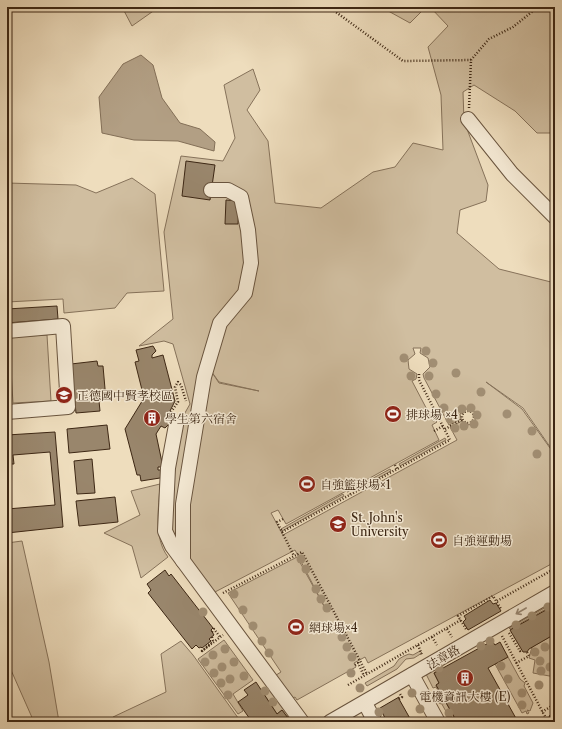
<svg xmlns="http://www.w3.org/2000/svg" width="562" height="729" font-family="'Libre Caslon Text','Noto Serif TC',serif">
<style>
.green{fill:#d0bea0;stroke:#86725a;fill-rule:evenodd}
.water{fill:#b29f84;stroke:#836f57}
.building{fill:#99866c;stroke:#3d2714}
.lines{fill:none;stroke-linecap:round;stroke-linejoin:round}
.minor-casing{stroke:#69543e;stroke-width:16}
.path{stroke:#3d2714;stroke-width:2.5;stroke-dasharray:1 2;stroke-linecap:butt}
.minor{stroke:#f4e9d4;stroke-width:14}
.tree{fill:#a18e73}
.oneway{stroke:#988874}
.labels{text-anchor:middle;dominant-baseline:central;stroke-width:3;stroke-linejoin:round;paint-order:stroke}
.poi-label{font-size:12px;fill:#3d2714;stroke:#f4e9d4;text-anchor:start}
.street-label{font-size:12px;fill:#3d2714;stroke:#f4e9d4}
</style>
<rect width="100%" height="100%" fill="#eeddbd"/>
<filter id="stains"><feTurbulence type="fractalNoise" baseFrequency=".005" numOctaves="4"/><feColorMatrix values="0 0 0 0 .2 0 0 0 0 .09 0 0 0 0 .02 0 0 0 .5 -.17"/></filter>
<radialGradient id="worn" r=".72"><stop offset=".6" stop-color="#630" stop-opacity="0"/><stop offset="1" stop-color="#630" stop-opacity=".3"/></radialGradient>
<g class="green">
<path d="M122,7H159L132,26Z"/>
<path d="M381,7H426L410,23Z"/>
<path d="M430,7H555V133H537L515,111L474,85L463,92L464,121L488,185L486,201L460,210L457,233L499,269L555,283V454L523,408L486,382L522,409L555,455V562L368,663L365,657L354,663L356,667L297,700L295,697L289,700L273,677L281,672L228,593L297,557L324,606L295,550L215,592L188,558L187,505L211,371L219,383L259,391L219,382L206,364L180,550L168,531L178,425L190,404L173,344L164,341L139,346L173,319L164,232L181,156L223,161L235,138L224,85L253,69L260,90L247,110L268,141L275,203L321,208L373,172L395,167L413,143L443,150L441,95L428,47L448,26ZM413,348H421L420,353L428,358L430,367L423,374L424,378L449,425L461,419L460,414L466,409L474,411L476,416L475,420L469,425L462,421L450,427L457,440L283,535L271,513L278,510L286,524L439,440L432,425L437,422L435,420L433,421L412,381L416,379L417,374L409,369L408,360L415,354Z"/>
<path d="M132,178L155,194L164,291L127,293L115,308L64,313L63,299L7,302V183L76,185L96,193Z"/>
<path d="M47,335L51,401L13,403L9,337Z"/>
<path d="M445,438L446,440L400,466L399,464Z"/>
<path d="M390,469L391,471L354,491L353,489Z"/>
<path d="M160,484C159,508 153,537 168,557L141,578L132,546L104,533L140,515L131,491Z"/>
<path d="M343,494L344,496L282,531L281,529Z"/>
<path d="M22,541L49,662L59,722H34L7,661V543Z"/>
<path d="M555,602V604L510,629L509,628Z"/>
<path d="M555,634V677L533,673L535,660L529,658L532,647Z"/>
<path d="M224,640L253,680L233,694L243,711L238,714L198,659Z"/>
<path d="M181,641L193,655L241,722H111L113,717L166,692L161,654Z"/>
<path d="M420,651L422,653L414,658L406,659L397,669L367,686L365,683L394,666L399,659L404,656L409,654L413,655Z"/>
<path d="M508,657L520,679L525,683L524,686L533,703L530,711L527,710L529,713L527,714L526,711L522,713L495,664Z"/>
<path d="M442,665L443,668L434,673L439,683L436,685L457,722L451,716L449,717L438,697L441,696L436,687L433,688L426,674Z"/>
<path d="M268,687L289,715L287,717L282,710L277,714L262,691Z"/>
</g>
<path class="water" d="M141,55L153,65L162,98L180,123L200,129L215,142L214,151L178,141L134,140L102,133L99,97L123,64Z"/>
<g class="building">
<path d="M186,161L215,165L210,200L182,196Z"/>
<path d="M226,200L239,201L238,224H225Z"/>
<path d="M57,306L58,319L7,323V309Z"/>
<path d="M153,346L156,351L152,355V358L163,355L175,401L170,411L173,413L171,422L165,428L161,426L156,434L163,467H158V470H161L162,476L160,478L141,481L140,475H137L125,429L144,398L135,362L139,361L136,350Z"/>
<path d="M97,361L98,366H103L106,400L99,401L100,411L76,413L71,364Z"/>
<path d="M107,425L110,449L69,453L67,429Z"/>
<path d="M55,432L63,527L7,533V509L55,505L50,452L13,455L14,464H7V435Z"/>
<path d="M92,459L95,493L77,494L74,461Z"/>
<path d="M115,497L118,522L79,526L76,501Z"/>
<path d="M165,570L169,576L171,574L213,628L211,630L214,635L209,639L211,641L202,648L201,647L199,648L196,645L192,649L148,593L151,590L147,584Z"/>
<path d="M490,600L493,604L496,603L501,611L468,630L463,622L466,619L464,616Z"/>
<path d="M555,605V634L529,649L527,652H523L510,630Z"/>
<path d="M492,641L495,645L500,642L508,657L488,668L518,722H457L436,685L439,683L434,673Z"/>
<path d="M256,682L277,714L282,710L291,722H252L238,702L248,695L244,690Z"/>
<path d="M399,697V699L412,722H387L380,708Z"/>
<path d="M555,712V722H552L549,716Z"/>
</g>
<g class="lines">
<g class="minor-casing">
<g id="minor">
<path d="M468,119L512,174L555,217"/>
<path d="M7,331L63,326L68,407L7,412"/>
<path d="M176,425L168,468L165,531L172,546L302,722"/>
<path d="M183,561V504L204,377L220,323L245,293L251,263L248,230L241,197L228,190H211"/>
<path d="M412,675L438,722"/>
<path d="M365,703L375,722"/>
<path d="M330,722L555,592"/>
</g>
</g>
<g class="path">
<path d="M329,7L403,61L471,60"/>
<path d="M469,108L471,60L489,39L513,27L538,7"/>
<circle cx="468" cy="417" r="6"/>
<path d="M171,412L178,402L175,387L178,382L181,385L186,401"/>
<path d="M445,429L463,419"/>
<path d="M434,431L443,426"/>
<path d="M395,465L397,469"/>
<path d="M348,491L350,494"/>
<path d="M283,519L277,522L294,556"/>
<path d="M282,532L450,440L419,380V374"/>
<path d="M223,593L302,552L367,674"/>
<path d="M497,601L554,569L555,571"/>
<path d="M447,629L452,637"/>
<path d="M466,629L458,616L493,596L501,609"/>
<path d="M212,632L214,629L220,637"/>
<path d="M509,633L520,651L522,650"/>
<path d="M502,636L548,722"/>
<path d="M212,637L213,641L202,651L223,635"/>
<path d="M432,637L437,645"/>
<path d="M418,645L422,655"/>
<path d="M516,663L529,656L527,652"/>
<path d="M355,665L358,663L364,676"/>
<path d="M348,685L461,620"/>
<path d="M399,699L402,697L400,694"/>
<path d="M542,712L555,704"/>
</g>
<use href="#minor" class="minor"/>
</g>
<g class="tree">
<circle cx="426" cy="351" r="4.5"/>
<circle cx="404" cy="358" r="4.5"/>
<circle cx="433" cy="363" r="4.5"/>
<circle cx="456" cy="373" r="4.5"/>
<circle cx="411" cy="376" r="4.5"/>
<circle cx="429" cy="376" r="4.5"/>
<circle cx="481" cy="392" r="4.5"/>
<circle cx="436" cy="394" r="4.5"/>
<circle cx="444" cy="408" r="4.5"/>
<circle cx="471" cy="408" r="4.5"/>
<circle cx="462" cy="409" r="4.5"/>
<circle cx="507" cy="414" r="4.5"/>
<circle cx="477" cy="415" r="4.5"/>
<circle cx="450" cy="419" r="4.5"/>
<circle cx="474" cy="424" r="4.5"/>
<circle cx="464" cy="426" r="4.5"/>
<circle cx="455" cy="428" r="4.5"/>
<circle cx="532" cy="431" r="4.5"/>
<circle cx="537" cy="454" r="4.5"/>
<circle cx="301" cy="559" r="4.5"/>
<circle cx="306" cy="569" r="4.5"/>
<circle cx="316" cy="589" r="4.5"/>
<circle cx="234" cy="594" r="4.5"/>
<circle cx="321" cy="599" r="4.5"/>
<circle cx="548" cy="607" r="4.5"/>
<circle cx="327" cy="608" r="4.5"/>
<circle cx="243" cy="610" r="4.5"/>
<circle cx="203" cy="612" r="4.5"/>
<circle cx="532" cy="616" r="4.5"/>
<circle cx="516" cy="625" r="4.5"/>
<circle cx="253" cy="626" r="4.5"/>
<circle cx="336" cy="626" r="4.5"/>
<circle cx="342" cy="637" r="4.5"/>
<circle cx="262" cy="641" r="4.5"/>
<circle cx="490" cy="641" r="4.5"/>
<circle cx="481" cy="646" r="4.5"/>
<circle cx="347" cy="647" r="4.5"/>
<circle cx="545" cy="647" r="4.5"/>
<circle cx="225" cy="649" r="4.5"/>
<circle cx="535" cy="652" r="4.5"/>
<circle cx="269" cy="653" r="4.5"/>
<circle cx="213" cy="655" r="4.5"/>
<circle cx="352" cy="657" r="4.5"/>
<circle cx="540" cy="661" r="4.5"/>
<circle cx="205" cy="662" r="4.5"/>
<circle cx="234" cy="662" r="4.5"/>
<circle cx="501" cy="666" r="4.5"/>
<circle cx="222" cy="667" r="4.5"/>
<circle cx="550" cy="667" r="4.5"/>
<circle cx="439" cy="668" r="4.5"/>
<circle cx="541" cy="671" r="4.5"/>
<circle cx="214" cy="673" r="4.5"/>
<circle cx="351" cy="673" r="4.5"/>
<circle cx="244" cy="676" r="4.5"/>
<circle cx="230" cy="679" r="4.5"/>
<circle cx="508" cy="679" r="4.5"/>
<circle cx="221" cy="683" r="4.5"/>
<circle cx="539" cy="685" r="4.5"/>
<circle cx="360" cy="688" r="4.5"/>
<circle cx="265" cy="691" r="4.5"/>
<circle cx="412" cy="693" r="4.5"/>
<circle cx="522" cy="693" r="4.5"/>
<circle cx="228" cy="695" r="4.5"/>
<circle cx="442" cy="700" r="4.5"/>
<circle cx="273" cy="702" r="4.5"/>
<circle cx="522" cy="705" r="4.5"/>
<circle cx="420" cy="709" r="4.5"/>
<circle cx="379" cy="712" r="4.5"/>
<circle cx="449" cy="713" r="4.5"/>
</g>
<defs><path id="oneway-shaft" d="M-6 0H5M1.5-3L5.5 0L1.5 3" fill="none" stroke-width="1.6" stroke-linecap="round" stroke-linejoin="round"/></defs>
<use class="oneway" href="#oneway-shaft" transform="translate(521 611) rotate(150)"/>
<defs>
<g id="school-disc" transform="scale(0.9)"><circle r="9.5" fill="#8f2418" stroke="#f4e9d4"/><path d="M0-5L7-2L0 1L-7-2ZM-4 1L0 2.5L4 1V4Q0 6-4 4Z" fill="#fff"/></g>
<g id="stadium-disc" transform="scale(0.9)"><circle r="9.5" fill="#8f2418" stroke="#f4e9d4"/><path d="M0-5a6.5 5 0 1 0 0 10a6.5 5 0 1 0 0-10ZM-3.5-1.8h7v3.6h-7Z" fill="#fff"/></g>
<g id="building-disc" transform="scale(0.9)"><circle r="9.5" fill="#8f2418" stroke="#f4e9d4"/><path d="M-4-6H4V6H1V3H-1V6H-4ZM-2.5-4.3h1.7v1.8h-1.7ZM.8-4.3h1.7v1.8H.8ZM-2.5-1h1.7V.8h-1.7ZM.8-1h1.7V.8H.8Z" fill="#fff"/></g>
<g id="university-disc" transform="scale(0.9)"><circle r="9.5" fill="#8f2418" stroke="#f4e9d4"/><path d="M0-5L7-2L0 1L-7-2ZM-4 1L0 2.5L4 1V4Q0 6-4 4Z" fill="#fff"/></g>
</defs>
<g fill-rule="evenodd">
<use href="#school-disc" x="64" y="395"/>
<use href="#stadium-disc" x="393" y="414"/>
<use href="#building-disc" x="152" y="418"/>
<use href="#stadium-disc" x="307" y="484"/>
<use href="#university-disc" x="338" y="524"/>
<use href="#stadium-disc" x="439" y="540"/>
<use href="#stadium-disc" x="296" y="627"/>
<use href="#building-disc" x="465" y="678"/>
</g>
<g class="labels">
<g class="poi-label">
<text x="77" y="395">正德國中賢孝校區</text>
<text x="406" y="414">排球場 ×4</text>
<text x="165" y="418">學生第六宿舍</text>
<text x="320" y="484">自強籃球場×1</text>
<text x="351" y="517">St. John's<tspan x="351" dy="14">University</tspan></text>
<text x="452" y="540">自強運動場</text>
<text x="309" y="627">網球場×4</text>
<text x="465" y="696" text-anchor="middle">電機資訊大樓 (E)</text>
</g>
<g class="street-label">
<text transform="translate(443 657) rotate(-30)">法章路</text>
</g>
</g>
<rect width="562" height="729" fill="none" stroke="#eeddbd" stroke-width="24"/>
<rect x="8" y="8" width="546" height="713" fill="none" stroke="#3d2714" stroke-width="2"/>
<rect x="12" y="12" width="538" height="705" fill="none" stroke="#3d2714"/>
<rect width="100%" height="100%" filter="url(#stains)"/>
<rect width="100%" height="100%" fill="url(#worn)"/>
</svg>
